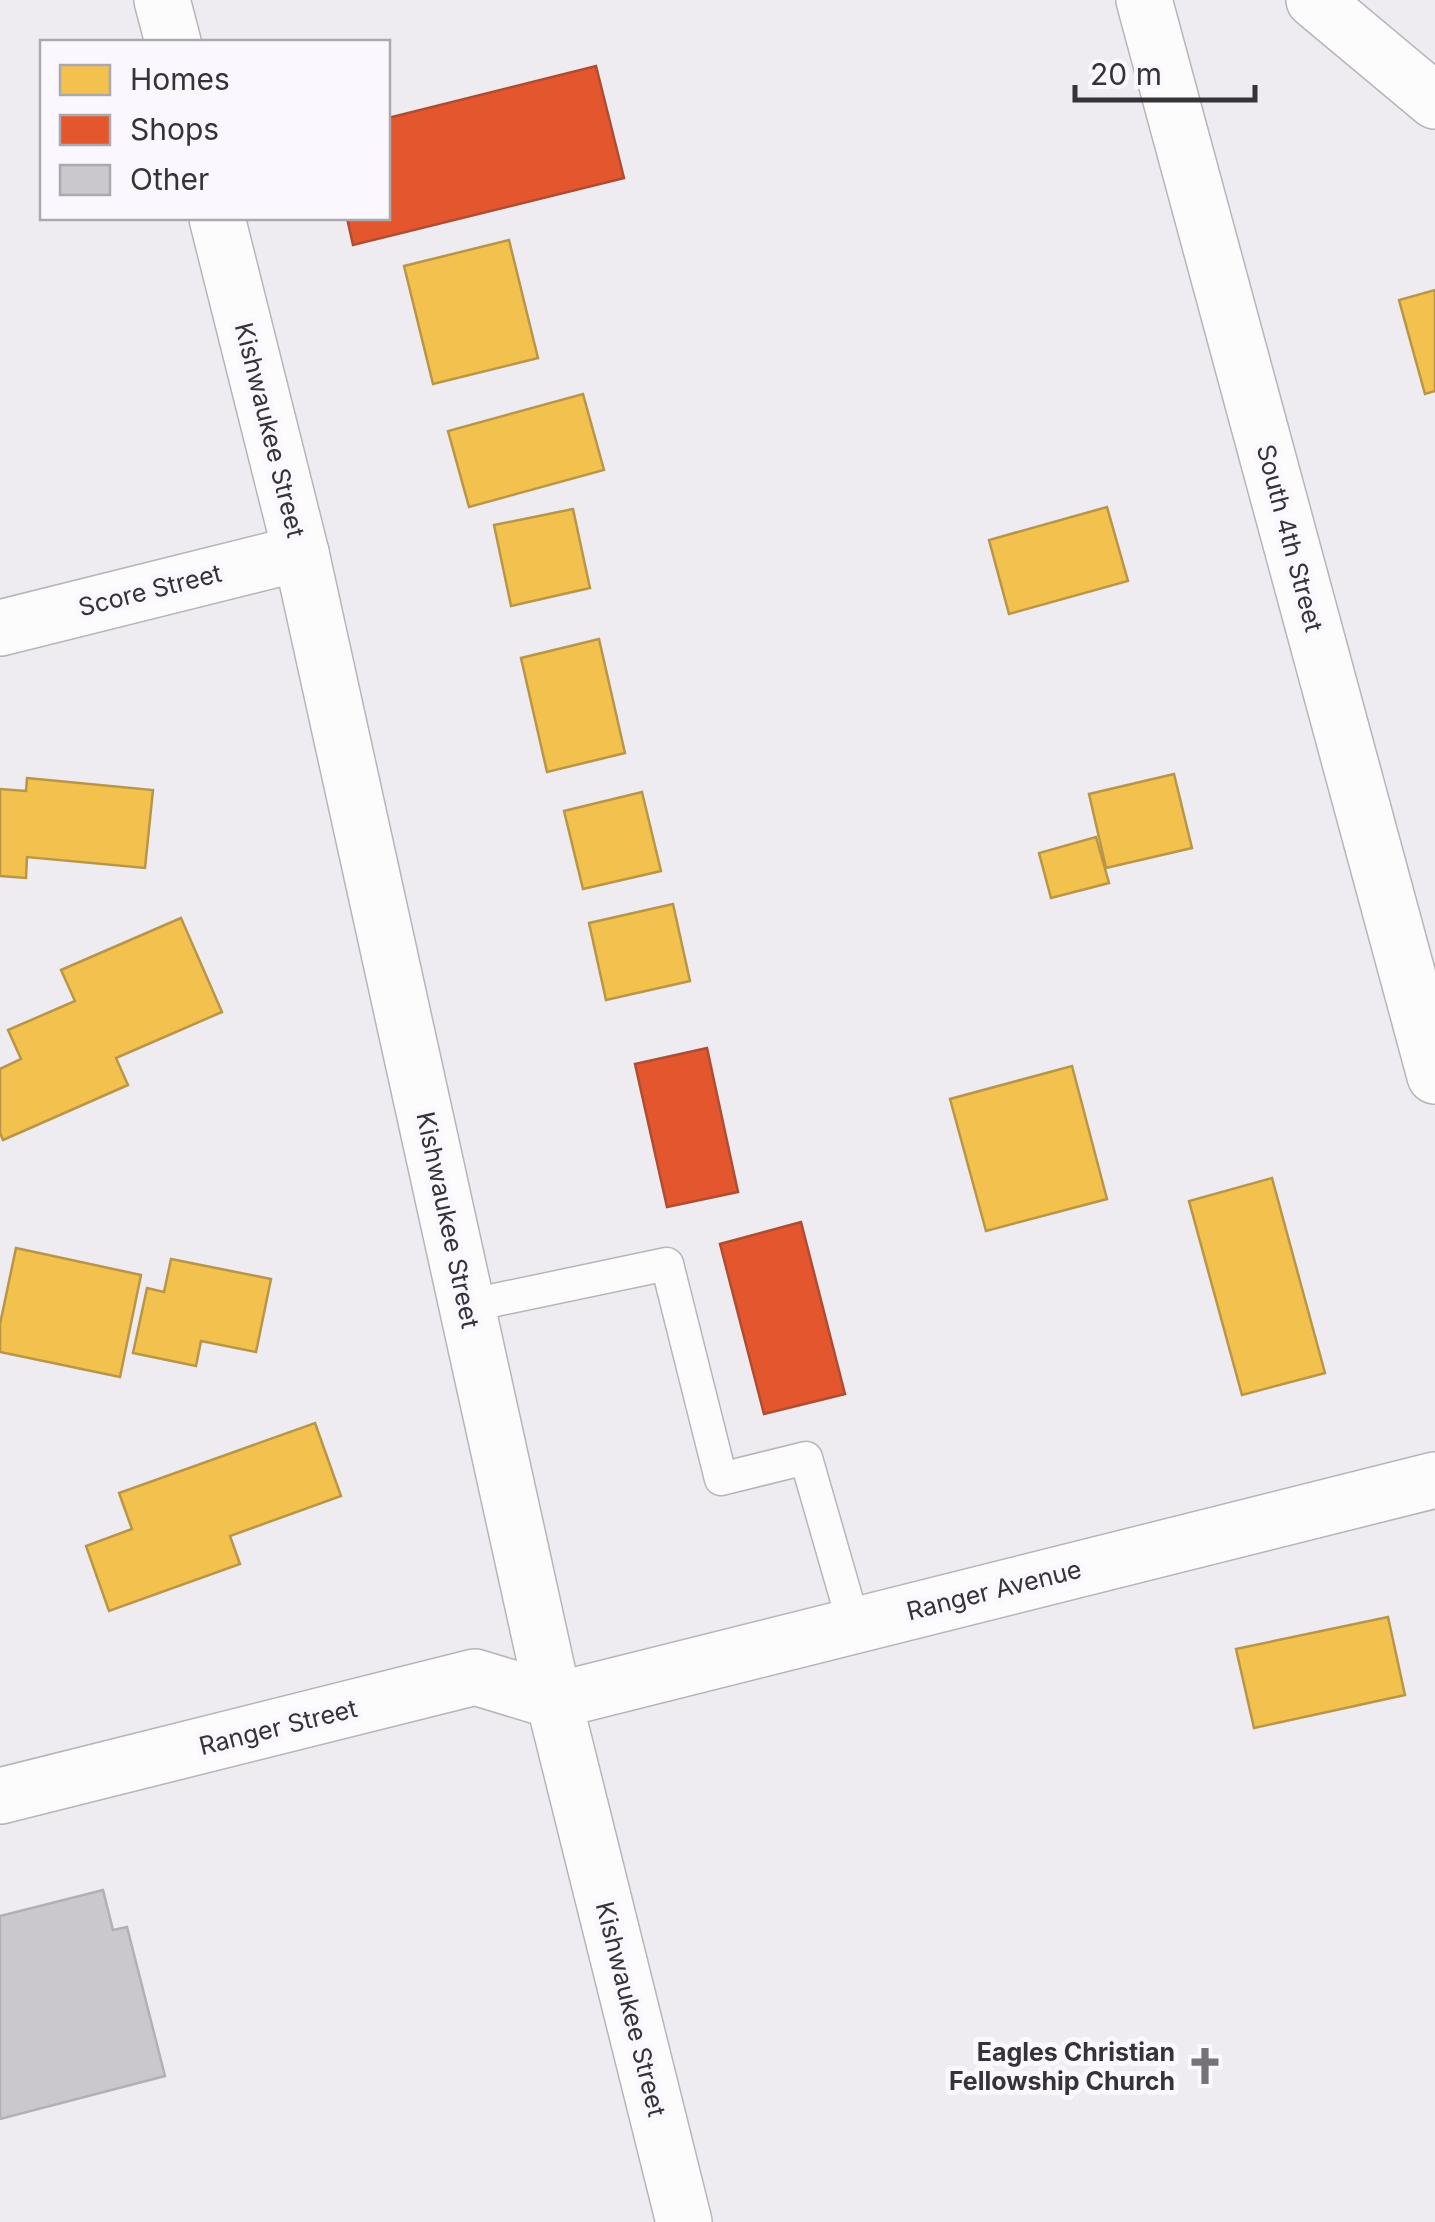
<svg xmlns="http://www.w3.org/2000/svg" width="1435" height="2222" font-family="Inter,sans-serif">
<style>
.homes{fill:#f2c14e;stroke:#b99647;stroke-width:2.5}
.shops{fill:#e4572e;stroke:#b04c31;stroke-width:2.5}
.building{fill:#cbc8cd;stroke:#b2b0b4;stroke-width:2.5}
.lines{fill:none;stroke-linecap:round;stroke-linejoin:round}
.lane-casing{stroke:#b7b5b9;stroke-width:35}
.street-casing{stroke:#b7b5b9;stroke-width:58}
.secondary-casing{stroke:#b7b5b9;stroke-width:58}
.lane{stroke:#fcfcfd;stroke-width:32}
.street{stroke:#fcfcfd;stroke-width:55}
.secondary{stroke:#fcfcfd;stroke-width:55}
.labels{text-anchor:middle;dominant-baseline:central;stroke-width:10;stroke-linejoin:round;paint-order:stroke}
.street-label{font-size:25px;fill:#353337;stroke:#faf7fe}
.poi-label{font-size:25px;font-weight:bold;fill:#353337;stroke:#faf7fe;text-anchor:end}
</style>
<rect width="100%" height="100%" fill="#eeebf1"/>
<g class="homes">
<path d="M509,240L538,358L433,384L404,266Z"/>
<path d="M1435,290V391L1425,394L1399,300Z"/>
<path d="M583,394L604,470L469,507L448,431Z"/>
<path d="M1107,507L1128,581L1009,614L989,540Z"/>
<path d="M573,509L590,588L511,606L494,525Z"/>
<path d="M599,639L625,753L547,772L521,658Z"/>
<path d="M1174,774L1192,848L1106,868L1089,794Z"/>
<path d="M27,778L153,790L145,868L27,857L26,878L0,876V789L26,791Z"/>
<path d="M642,792L661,871L583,889L564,811Z"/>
<path d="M1096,837L1109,883L1051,898L1039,853Z"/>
<path d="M673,904L690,981L606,1000L589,923Z"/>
<path d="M181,918L222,1012L116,1058L128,1085L3,1140L0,1133V1069L21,1059L8,1030L75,1001L61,970Z"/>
<path d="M1072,1066L1107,1199L986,1231L950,1099Z"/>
<path d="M1272,1178L1325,1373L1242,1395L1189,1201Z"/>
<path d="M16,1248L141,1275L120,1377L0,1352V1324Z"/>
<path d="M171,1259L271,1279L256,1352L201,1341L196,1366L133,1353L147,1288L164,1292Z"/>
<path d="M315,1423L341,1496L230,1536L240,1564L109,1611L86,1546L132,1529L119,1493Z"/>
<path d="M1388,1617L1405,1695L1254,1728L1236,1649Z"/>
</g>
<g class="shops">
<path d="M596,66L624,178L353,245L347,218H388V118Z"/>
<path d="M707,1048L738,1192L667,1207L635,1064Z"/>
<path d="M801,1222L845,1394L764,1414L720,1244Z"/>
</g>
<path class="building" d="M103,1890L113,1930L127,1927L165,2076L0,2119V1916Z"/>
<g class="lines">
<g class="lane-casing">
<path id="lane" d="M467,1306L667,1264L721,1479L806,1458L854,1625"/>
</g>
<g class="street-casing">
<g id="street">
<path d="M1144,0L1435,1076"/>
<path d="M1314,0L1435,101"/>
<path d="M0,628L301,553"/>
<path d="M0,1796L475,1677L554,1701L1435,1480"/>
</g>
</g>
<g class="secondary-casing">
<g id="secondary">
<path d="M162,0L173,42"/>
<path d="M217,218L301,553L554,1701L684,2222"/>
</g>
</g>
<use href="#lane" class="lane"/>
<use href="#street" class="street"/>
<use href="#secondary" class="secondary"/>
</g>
<defs>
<g id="church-bare" transform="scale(3)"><path d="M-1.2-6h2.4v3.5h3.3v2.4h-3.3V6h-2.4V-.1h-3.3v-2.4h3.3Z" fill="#767378" stroke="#faf7fe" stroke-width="2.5" paint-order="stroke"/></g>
</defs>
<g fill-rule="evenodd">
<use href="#church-bare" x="1205" y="2066"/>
</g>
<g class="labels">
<g class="street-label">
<text transform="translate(270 430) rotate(76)">Kishwaukee Street</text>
<text transform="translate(1290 538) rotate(75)">South 4th Street</text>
<text transform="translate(150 590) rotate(-14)">Score Street</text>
<text transform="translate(448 1220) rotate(78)">Kishwaukee Street</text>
<text transform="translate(994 1590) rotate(-14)">Ranger Avenue</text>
<text transform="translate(278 1727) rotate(-14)">Ranger Street</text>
<text transform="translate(631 2009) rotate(76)">Kishwaukee Street</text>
</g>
<g class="poi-label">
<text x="1175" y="2052">Eagles Christian<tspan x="1175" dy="29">Fellowship Church</tspan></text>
</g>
</g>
<rect x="40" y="40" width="350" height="180" fill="#faf7fe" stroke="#aba9ae" stroke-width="2.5"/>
<rect x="60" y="65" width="50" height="30" fill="#f2c14e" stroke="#aba9ae" stroke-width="2.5"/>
<text x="130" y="90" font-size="30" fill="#353337">Homes</text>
<rect x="60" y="115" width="50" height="30" fill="#e4572e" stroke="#aba9ae" stroke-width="2.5"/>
<text x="130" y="140" font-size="30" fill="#353337">Shops</text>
<rect x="60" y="165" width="50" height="30" fill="#cbc8cd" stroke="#aba9ae" stroke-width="2.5"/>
<text x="130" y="190" font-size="30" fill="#353337">Other</text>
<path d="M1075 85v15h180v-15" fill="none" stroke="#353337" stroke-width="5"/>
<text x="1090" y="85" font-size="30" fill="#353337" stroke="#faf7fe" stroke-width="8" paint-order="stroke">20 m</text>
</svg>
